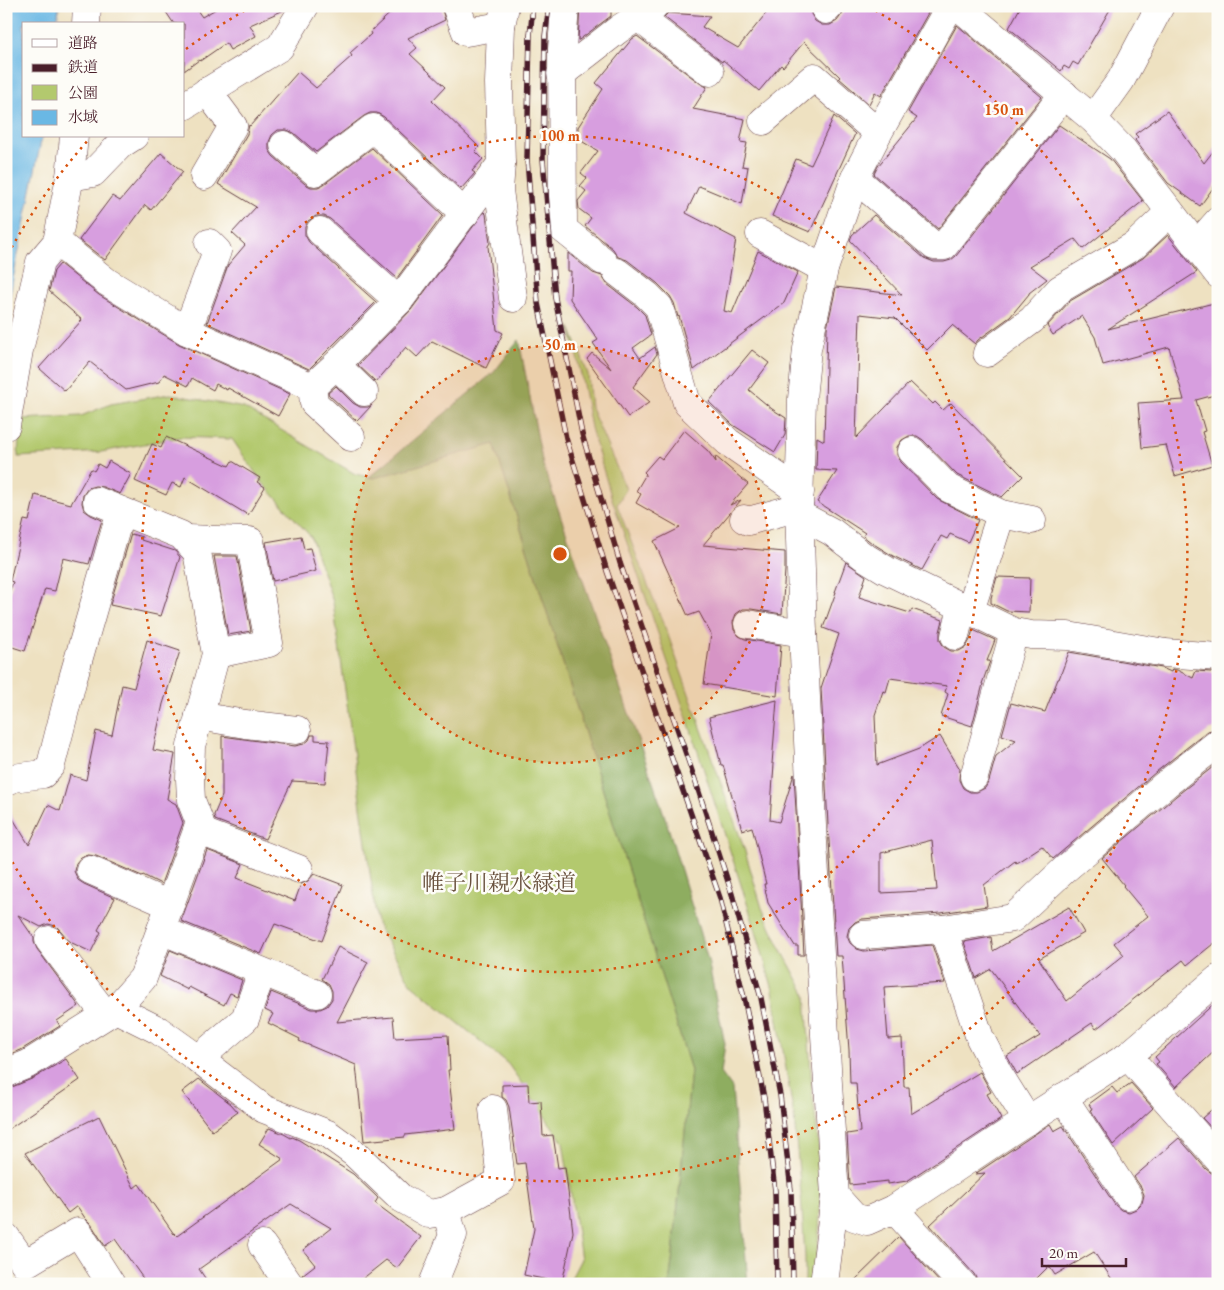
<svg xmlns="http://www.w3.org/2000/svg" width="1224" height="1290" font-family="'EB Garamond','Noto Serif JP',serif">
<style>
.green{fill:#b3c96e;stroke:#7e744c}
.forest{fill:#8ead61;stroke:#6c6646}
.water{fill:#6ab8e4;stroke:#5a6c88}
.building{fill:#d79edf;fill-rule:evenodd}
.lines{fill:none;stroke-linecap:round;stroke-linejoin:round}
.minor-casing{stroke:#633c42;stroke-width:29}
.minor{stroke:#fff;stroke-width:28}
.rail-casing{stroke:#4a1f2b;stroke-width:5.5}
.rail{stroke:#fdfcf7;stroke-width:4;stroke-dasharray:11;stroke-linecap:butt}
.ring{fill:none;stroke:#d8530f;stroke-width:2.5;stroke-dasharray:2.5 5}
.labels{text-anchor:middle;dominant-baseline:central;stroke-width:5;stroke-linejoin:round;paint-order:stroke}
.park-label{font-size:22px;fill:#6a523f;stroke:#fdfcf7}
.centre{fill:#d8530f;stroke:#fdfcf7;stroke-width:2.5}
.ring-label{font-size:15px;text-anchor:middle;font-weight:bold;fill:#d8530f;stroke:#fdfcf7;stroke-width:5;stroke-linejoin:round;paint-order:stroke}
</style>
<rect width="100%" height="100%" fill="#fdfcf7"/>
<filter id="ink" filterUnits="userSpaceOnUse"><feTurbulence type="fractalNoise" baseFrequency=".02" numOctaves="2"/><feDisplacementMap in="SourceGraphic" scale="10" xChannelSelector="R" yChannelSelector="G"/><feConvolveMatrix kernelMatrix="1 2 1 2 8 2 1 2 1" color-interpolation-filters="sRGB"/></filter>
<filter id="wash" filterUnits="userSpaceOnUse"><feTurbulence type="fractalNoise" baseFrequency=".0096" numOctaves="4" result="noise"/><feDisplacementMap in="SourceGraphic" scale="20" xChannelSelector="R" yChannelSelector="G"/><feGaussianBlur stdDeviation="1.12" result="paint"/><feColorMatrix in="noise" values="0 0 0 0 0 0 0 0 0 0 0 0 0 0 0 0 0 1.4 0 .05"/><feComposite in="paint" operator="in"/></filter>
<g filter="url(#wash)">
<rect width="100%" height="100%" fill="#eee1c1"/>
<g class="green">
<path d="M570,327L588,374L591,408L626,489L617,505L642,570L668,635L744,848L762,908L778,943L806,995L812,1089L819,1149L821,1196L819,1232L814,1284H805V1257L801,1194L794,1117L773,990L755,928L691,730L611,496L591,428L582,379Z"/>
<path d="M170,394L244,408L355,474L374,478L494,444L691,1070L673,1254L669,1284H568L581,1259L563,1142L508,1064L411,984L377,924L333,602L311,537L261,481L232,439L181,437L101,452L18,457L20,419L81,416L111,404Z"/>
</g>
<path class="forest" d="M519,340L543,465L666,820L708,960L725,1044L721,1073L732,1088L748,1284H669L673,1254L691,1070L494,444L374,478L369,477L494,372Z"/>
<path class="water" d="M6,6H59L57,24H24V136H42L6,314Z"/>
<g id="blocks">
<g class="building">
<path d="M162,6H194L202,17L221,6H287L284,10L250,25L256,36L230,50L226,43L200,61L199,60L184,71V24H174Z"/>
<path d="M398,6H441L445,20L408,38L417,48L410,54L445,87L432,101L479,147L475,151L483,159L472,171L475,173L461,189L384,117L377,113H370L364,116L316,152L294,133L287,130H278L272,135L269,142V150L273,156L305,184L311,187H318L324,184L372,148L443,215L397,278L330,219L324,216H316L308,221L305,227V235L309,242L376,302L309,369L207,323L228,265L245,245L232,233L256,207L218,184L247,134L249,125L250,126L298,72L316,88L352,56L350,53L371,34L370,32Z"/>
<path d="M580,6L611,8V16L579,40H578Z"/>
<path d="M772,6H811V14L815,21L822,25H830L837,21L845,10V6H932L881,96L875,92L869,104L839,78L840,77L804,42L783,67L781,65L759,91L723,60L722,62L664,17L668,13L710,16L702,27L738,48Z"/>
<path d="M1021,6H1112L1078,65L1073,62L1069,69L1064,66L1061,71L1009,28Z"/>
<path d="M957,25L1042,97L938,229L874,174L878,166L917,118L908,112Z"/>
<path d="M637,36L701,84L707,87L693,109L745,119L740,142L747,143L742,166L748,167L742,204L699,186L686,213L736,239L724,311L732,313L758,251L798,272L784,303L694,370L679,316L678,317L674,303L670,296L657,283L627,260L618,257L613,249L585,226L591,218L579,209L578,201L586,191L580,186L587,178L581,173L598,151L578,139V127L603,89L596,83L632,39Z"/>
<path d="M1167,111L1204,163L1218,145V181L1200,206L1168,183L1135,140L1138,137L1135,134Z"/>
<path d="M834,116L855,134L810,232L772,216L796,159L811,165Z"/>
<path d="M1059,125L1110,159L1143,201L1083,249L1075,239L1030,266L1047,279L1029,293V294L1010,317L978,340L975,344L952,325L927,350L895,318L860,314L856,438L910,382L933,404L935,402L943,410L951,403L1023,476L1002,497L957,475L923,440L917,436H909L902,440L897,447V455L901,462L937,499L978,520L968,542L950,534L947,539L941,536L922,570L893,556L872,543L863,536L865,533L817,502L837,471L816,470L817,437L824,441L827,328L836,287L902,295L850,240L852,235L874,215L924,258L934,262H944L951,260L956,256Z"/>
<path d="M161,153L183,172L151,210L145,205L105,260L79,240L112,196L120,201Z"/>
<path d="M484,212L486,214L490,243L488,246L497,330L503,333L486,368L432,341L417,357L406,347L376,382L358,365L411,310Z"/>
<path d="M1168,235L1197,272L1108,329L1214,303L1218,319V394L1196,400L1205,431L1202,432L1212,465L1175,476L1166,445L1142,448L1138,403L1184,400L1169,347L1103,365L1095,337L1082,316L1053,335L1047,326L1070,301L1143,258Z"/>
<path d="M568,253L593,273L602,276L607,284L637,307L645,315L651,335L633,348L640,358L655,347L657,354L633,387L650,402L628,417L587,359L592,353L611,369L593,343L598,340L570,299L571,271H568Z"/>
<path d="M60,264L99,295L179,344L290,394L278,416L228,388L227,390L216,384L213,390L192,378L188,386L164,374L159,382L126,390L90,362L65,391L39,368L82,320L49,291L54,271Z"/>
<path d="M752,350L769,363L749,390L772,409L786,418L785,435L775,452L733,425L709,402Z"/>
<path d="M336,386L353,403L360,407H368L372,405L357,421L329,395L328,393Z"/>
<path d="M684,430L708,451L716,462L715,456L748,484L730,505L741,500L703,545L785,552V570L782,614L751,609H743L736,614L733,622L734,630L739,636L745,639L781,645L777,696L704,684L711,634L699,612L688,616L654,541L680,528L636,503L641,494L636,491L646,474L644,472L658,456L662,459Z"/>
<path d="M166,437L229,466L232,461L260,478L257,482L265,487L248,515L185,477L181,487L172,483L166,495L135,481L152,444L161,448Z"/>
<path d="M109,461L131,474L120,494L103,487L95,486L88,488L83,495L82,503L84,510L91,515L102,520L89,564L63,558L55,591L45,589L25,651L6,645V601L13,582L10,581L24,520L29,521L35,495L71,504L91,469L94,471L98,464L105,468Z"/>
<path d="M131,534L142,537L141,540L175,551L180,557L161,616L110,605Z"/>
<path d="M301,536L304,549L310,548L316,571L273,581L266,542Z"/>
<path d="M214,556H237L251,631L228,635Z"/>
<path d="M846,562L866,576L859,597L910,613L912,609L943,620L940,632V640L944,647L951,651H959L966,647L970,640L973,630L995,640L987,661H990L982,684H983L972,726L941,716L948,694L945,692L947,686L890,678L886,692L883,691L875,715L877,765L919,749L940,736L960,769L959,780L963,788L970,792H977L985,788L989,781L996,756L1016,740L1002,735L1011,703L1045,712L1058,679H1059L1069,652L1162,668L1171,672L1172,669L1177,670L1193,678L1196,671L1211,672L1218,675V728L1208,731L1156,772L1053,859L1042,846L1016,863L1015,861L984,885L987,906L941,913L862,919L855,922L849,928L847,936L850,943L857,949L864,951L932,945L945,983L884,987L888,1039L902,1038L904,1087H909L911,1114L980,1072L991,1092L987,1094L1001,1119L907,1181L888,1184V1181L850,1185L847,1134L860,1132L856,1083H850L849,1050L842,956H836L828,825L821,688L839,634L823,628L836,592H835ZM932,840L937,890L881,893V853Z"/>
<path d="M997,577L1030,578L1029,612L1007,611L991,603V598Z"/>
<path d="M147,640L180,651L163,704L153,750L175,754L167,799L176,804L183,823L161,884L143,875L142,876L96,856L88,855L81,857L76,863L74,871L78,880L84,884L115,898L98,930L101,932L91,952L70,942L61,931L56,926L48,924L41,927L18,915L34,938V942L37,949L79,1006L57,1021L60,1026L21,1050L6,1056V807L29,845L48,805L60,811L70,775L86,780L96,731L112,735L122,685L134,688Z"/>
<path d="M777,700L772,764H774L770,820L779,822L794,774L804,955H798V946H795L768,903L764,884H766L752,827L742,830L723,765H721L709,717Z"/>
<path d="M311,735H315V740L329,741L325,783L292,781L265,839L215,820L214,815L222,796V736L295,746L304,744L309,740Z"/>
<path d="M1218,763V940L1187,965L1183,960L1096,1029L1092,1023L1017,1074L1007,1056L1040,1036L991,969L976,978L964,942L991,937L993,951L1069,907L1084,933L1039,959L1067,1001L1124,955L1114,943L1148,916L1123,886L1124,885L1102,858L1176,796Z"/>
<path d="M207,850L243,864L237,878L295,901L301,884L308,881L314,874L343,885L322,941L275,924L261,954L181,921Z"/>
<path d="M338,947L368,962L337,1022L393,1017L395,1038L448,1035L450,1070H448L455,1129L405,1135V1137L364,1141L356,1065L299,1041L300,1039L268,1023L273,1014L265,1010L271,992L312,1009H320L327,1006L332,999V991L329,984L322,979Z"/>
<path d="M170,950L242,980L237,996L230,993L224,1005L189,987L188,990L160,976Z"/>
<path d="M1218,1000V1048L1176,1087L1156,1064L1159,1062L1155,1057Z"/>
<path d="M66,1059L80,1080L6,1131V1088L12,1087L34,1078Z"/>
<path d="M199,1079L231,1104L238,1112L212,1131L182,1092Z"/>
<path d="M1131,1083L1153,1108L1113,1145L1090,1110L1092,1109L1089,1104L1112,1087L1117,1093Z"/>
<path d="M528,1084L529,1102L541,1101L543,1136L553,1135L558,1168L565,1167L573,1232L562,1283L524,1275L534,1229L525,1163L517,1164L509,1107L506,1100L502,1097V1085Z"/>
<path d="M1218,1104V1135L1202,1118Z"/>
<path d="M99,1116L134,1188L139,1184L174,1234V1233L177,1236L283,1159L259,1144L269,1128L284,1134L291,1138L292,1137L299,1140L353,1174L378,1198L375,1203L421,1237L397,1268L386,1260L356,1284H304L302,1275L315,1265L303,1250L331,1228L291,1204L199,1269L209,1284H147L115,1239L105,1246L91,1224L85,1218L77,1206L68,1213L25,1153Z"/>
<path d="M1050,1124L1054,1131L1063,1126L1115,1205L1121,1210L1129,1212L1136,1209L1142,1203L1144,1195L1141,1187L1134,1177L1179,1138L1206,1169L1213,1174H1218V1284H1115L1094,1252L1055,1275L1049,1266L1031,1284H977V1280L974,1274L930,1225L985,1173L975,1174Z"/>
<path d="M899,1237L941,1284H851Z"/>
</g>
</g>
</g>
<g filter="url(#ink)">
<use href="#blocks" fill-opacity="0" stroke="#633c42" stroke-width="1"/>
<g class="lines">
<g class="minor-casing">
<g id="minor">
<path d="M456,6L466,32L501,26"/>
<path d="M565,6L562,49L563,229L603,261"/>
<path d="M958,6L1093,119L1123,150L1218,274"/>
<path d="M826,10L830,6"/>
<path d="M638,17L710,72"/>
<path d="M86,24L87,6"/>
<path d="M561,74L619,29L654,6"/>
<path d="M184,106L280,47L305,6"/>
<path d="M1093,119L1121,80L1160,6"/>
<path d="M763,121L814,77L878,133"/>
<path d="M284,145L315,172L373,128L465,214"/>
<path d="M501,164L499,190L513,298"/>
<path d="M204,176L233,126L207,91"/>
<path d="M70,177L93,173L120,145L134,136"/>
<path d="M855,178L934,246H944L1064,94"/>
<path d="M320,231L399,301"/>
<path d="M760,234L824,269"/>
<path d="M57,242L107,282L187,331L312,387L336,365L399,301L501,164L499,83L501,26L505,6"/>
<path d="M1196,246L1218,221"/>
<path d="M617,272L647,295L659,307L687,403L728,442L800,492"/>
<path d="M187,331L217,251L209,243"/>
<path d="M987,353L1032,320L1060,289L1135,245L1170,212"/>
<path d="M336,365L364,392"/>
<path d="M312,387L314,403L351,437"/>
<path d="M6,426L19,350L40,262L57,242L70,177L74,136"/>
<path d="M912,451L948,488L1001,514L1032,520"/>
<path d="M97,501L181,535L197,552L216,654L191,746L190,779L191,800L200,823L143,978L116,1009"/>
<path d="M800,515L832,532L863,556L886,570L1014,632L1031,635L1068,636L1165,653L1218,657"/>
<path d="M744,519L748,521L799,507"/>
<path d="M185,539L250,541L269,643L216,654"/>
<path d="M970,611L1001,514"/>
<path d="M748,624L803,633"/>
<path d="M955,636L962,607"/>
<path d="M199,716L245,724L297,730"/>
<path d="M974,777L1014,632"/>
<path d="M6,782L13,778L43,774L51,765L73,678L121,511"/>
<path d="M197,830L299,869"/>
<path d="M90,870L170,905"/>
<path d="M161,930L317,994"/>
<path d="M863,935L943,929"/>
<path d="M49,940L105,1014"/>
<path d="M1128,1056L1218,1159"/>
<path d="M198,1059L245,1019L262,972"/>
<path d="M6,1073L28,1064L116,1009L158,1030L204,1063L264,1109L328,1134L354,1153L401,1198L429,1214L446,1211L501,1181L493,1109"/>
<path d="M1063,1097L1128,1196"/>
<path d="M1028,1121L998,1073L980,1038L943,929L1013,918L1064,870L1166,784L1218,743"/>
<path d="M835,1196L854,1217L867,1221L894,1209L1011,1131L1128,1056L1218,979"/>
<path d="M894,1209L962,1284"/>
<path d="M6,1237L25,1264L78,1232L111,1284"/>
<path d="M262,1245L289,1284"/>
<path d="M433,1284L453,1235L446,1211"/>
<path d="M824,1284L835,1196L812,826L803,633L799,507L802,399L807,349L824,269L855,178L878,133L950,6"/>
</g>
</g>
<use href="#minor" class="minor"/>
<g class="rail-casing">
<g id="rail">
<path d="M533,6L530,35L527,159L538,303L566,438L607,571L720,898L745,1002L764,1098L775,1191L777,1284"/>
<path d="M549,6L545,36L543,159L555,298L582,434L620,563L695,780L732,894L761,998L780,1095L791,1190L793,1284"/>
</g>
</g>
<use href="#rail" class="rail"/>
</g>
</g>
<circle cx="560" cy="554" r="209" fill="#d8530f" fill-opacity=".12"/>
<g class="ring">
<circle cx="560" cy="554" r="209"/>
<circle cx="560" cy="554" r="418"/>
<path d="M8 254A628 628 0 0 1 90 138M186 49A628 628 0 0 1 251 7M869 7A628 628 0 1 1 8 854"/>
</g>
<g class="labels">
<g class="park-label">
<text x="499" y="882">帷子川親水緑道</text>
</g>
</g>
<circle cx="560" cy="554" r="8" class="centre"/>
<g class="ring-label">
<text x="1004" y="115">150 m</text>
<text x="560" y="141">100 m</text>
<text x="560" y="350">50 m</text>
</g>
<rect width="1224" height="1290" fill="none" stroke="#fdfcf7" stroke-width="25"/>
<rect x="22" y="22" width="162" height="115" fill="#fdfcf7" stroke="#b5a4a5"/>
<rect x="32" y="39" width="25" height="8" fill="#ffffff" stroke="#b5a4a5"/>
<text x="68" y="48" font-size="15" fill="#4a1f2b">道路</text>
<rect x="32" y="64" width="25" height="8" fill="#4a1f2b" stroke="#b5a4a5"/>
<text x="68" y="72" font-size="15" fill="#4a1f2b">鉄道</text>
<rect x="32" y="85" width="25" height="15" fill="#b3c96e" stroke="#b5a4a5"/>
<text x="68" y="98" font-size="15" fill="#4a1f2b">公園</text>
<rect x="32" y="110" width="25" height="15" fill="#6ab8e4" stroke="#b5a4a5"/>
<text x="68" y="122" font-size="15" fill="#4a1f2b">水域</text>
<path d="M1042 1258v8h84v-8" fill="none" stroke="#4a1f2b" stroke-width="2.5"/>
<text x="1049" y="1258" font-size="15" fill="#4a1f2b" stroke="#fdfcf7" stroke-width="4" paint-order="stroke">20 m</text>
</svg>
